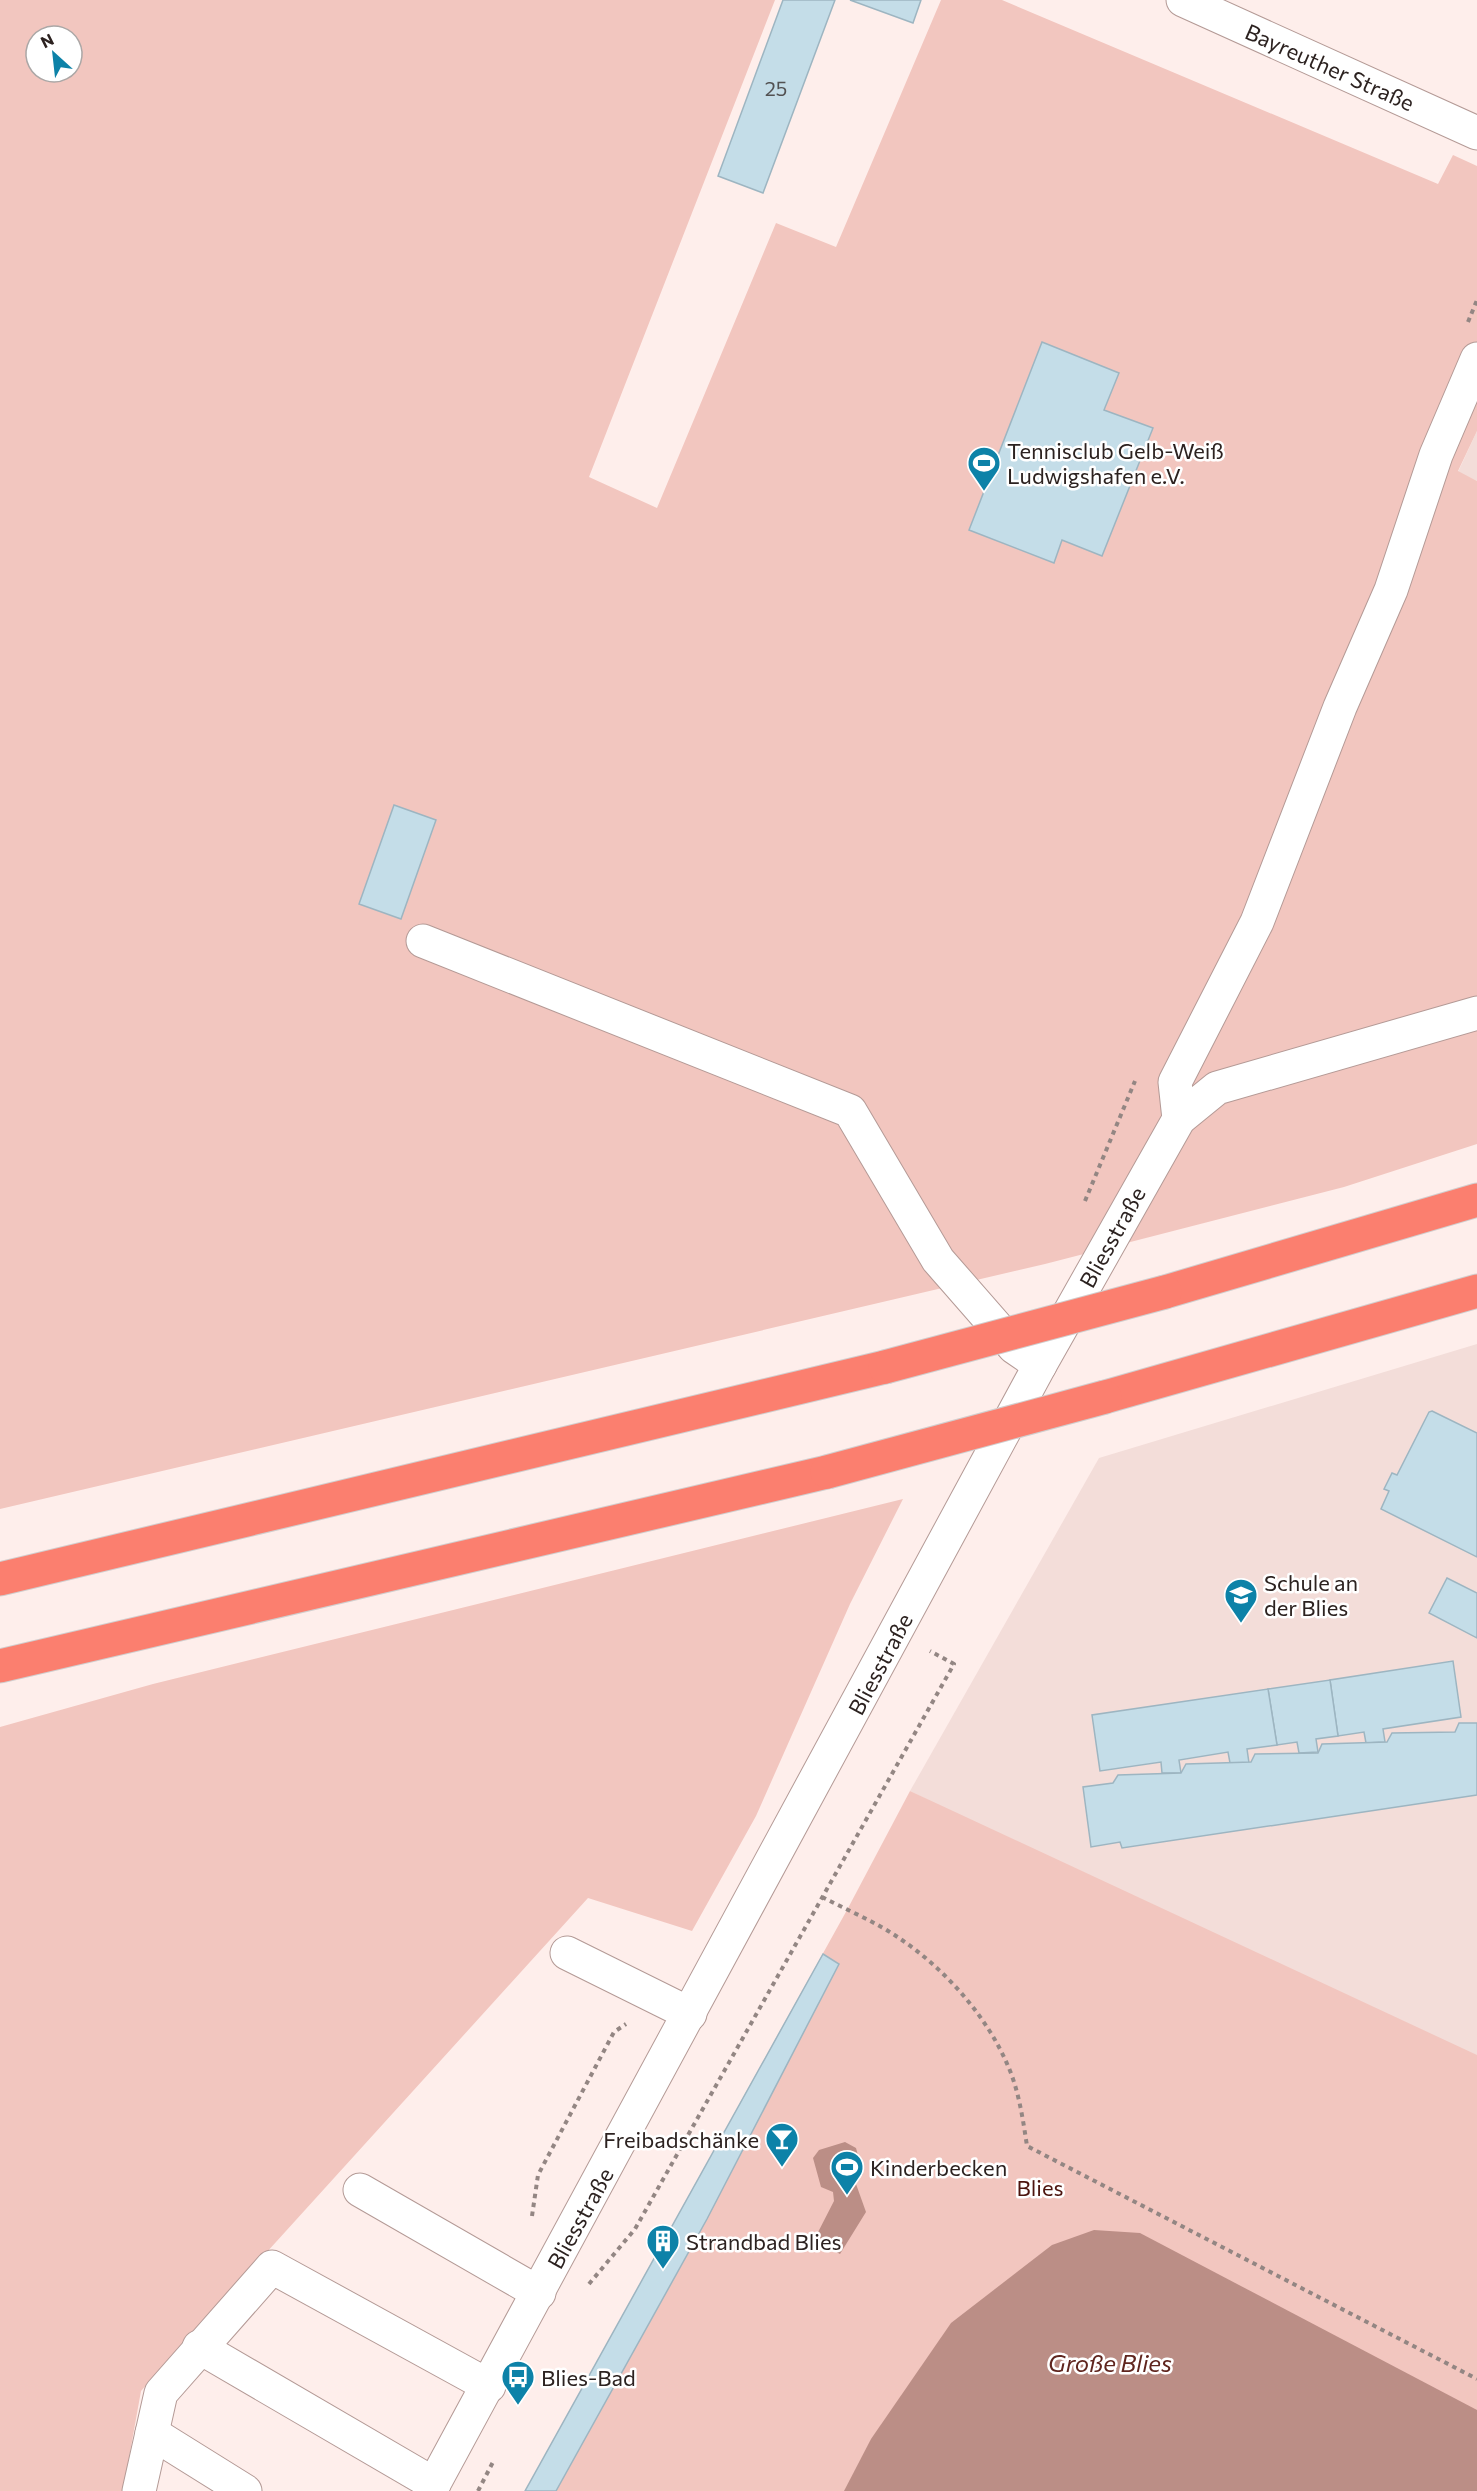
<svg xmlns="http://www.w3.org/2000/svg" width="1477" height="2491" font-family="Commissioner,sans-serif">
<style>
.built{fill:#f3ddd9}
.green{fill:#f2c6bf;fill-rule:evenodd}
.water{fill:#bb8e86}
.building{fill:#c4dde8;stroke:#9db5c1;stroke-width:1.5}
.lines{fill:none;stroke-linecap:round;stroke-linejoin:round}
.minor-casing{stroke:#b49a96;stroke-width:35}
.highway-casing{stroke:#d1cece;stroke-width:35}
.path{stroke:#938683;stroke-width:4;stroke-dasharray:4.5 4.5;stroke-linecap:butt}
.minor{stroke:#fff;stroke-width:33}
.highway{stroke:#fb7f6f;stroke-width:33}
.highway-bridge-casing{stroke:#d1cece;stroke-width:35;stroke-linecap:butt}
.highway-bridge{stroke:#fb7f6f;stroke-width:33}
.labels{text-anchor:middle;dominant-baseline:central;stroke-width:5;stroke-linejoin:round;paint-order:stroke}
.number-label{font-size:20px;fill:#525152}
.street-label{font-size:22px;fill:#2c2220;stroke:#fff}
.poi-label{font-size:22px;fill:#2c2220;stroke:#fff;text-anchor:start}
.park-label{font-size:22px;fill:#4c140e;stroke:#fff}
.water-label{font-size:24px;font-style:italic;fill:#5f251e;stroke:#fff}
</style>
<rect width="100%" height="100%" fill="#feeeeb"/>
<g class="built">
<path d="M1477,431V481L1458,472Z"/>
<path d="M1477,1344V2074L910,1791L1099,1458Z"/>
</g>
<g class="green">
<path d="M0,0H775L589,477L657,508L776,223L836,247L941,0H1002L1438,184L1453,155L1477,166V431L1458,471L1477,481V1144L1344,1187L1045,1264L0,1509ZM36,36H72V72H36Z"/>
<path d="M903,1499L850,1604L756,1816L692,1931L588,1898L141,2391L123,2491H0V1727L153,1684Z"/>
<path d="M910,1791L1477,2055V2491H525L847,1910Z"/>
</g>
<g class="water">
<path d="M845,2142L856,2148L863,2174L856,2184L866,2212L840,2254L814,2240L834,2201L833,2192L821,2187L813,2158L819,2150Z"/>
<path d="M1094,2230L1140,2233L1477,2410V2491H844L871,2439L951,2323L1052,2245Z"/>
</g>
<g class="building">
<path d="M783,0H835L763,193L718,176Z"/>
<path d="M850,0H921L913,23Z"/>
<path d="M1042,342L1119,373L1104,410L1153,428L1102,556L1062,540L1054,563L969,530Z"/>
<path d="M394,805L436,820L401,919L359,904Z"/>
<path d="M1432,1411L1477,1433V1557L1381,1509L1389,1491L1384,1489L1392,1473L1397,1475L1429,1412Z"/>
<path d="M1447,1578L1477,1593V1638L1429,1613Z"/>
<path d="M1453,1661L1461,1717L1383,1729L1385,1742L1366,1743L1364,1732L1338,1736L1330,1680Z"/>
<path d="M1330,1680L1338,1736L1316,1739L1318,1752L1299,1753L1297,1742L1277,1745L1268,1689Z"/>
<path d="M1268,1689L1277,1745L1247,1749L1249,1763H1230L1228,1752L1179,1760L1181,1773H1162L1161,1762L1100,1771L1092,1715Z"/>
<path d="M1459,1723H1477V1795L1122,1848L1120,1842L1091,1847L1083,1787L1113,1783L1118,1775L1181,1773L1186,1764L1251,1762L1255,1754L1318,1753L1322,1744L1387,1742L1392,1733L1455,1732Z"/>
<path d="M823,1954L839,1964L707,2219L556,2491H525Z"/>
</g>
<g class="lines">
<g class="minor-casing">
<g id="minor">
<path d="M1183,0L1477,133"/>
<path d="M423,941L850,1111L938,1260L1014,1347L1040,1365"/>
<path d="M1179,1119L1175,1082L1257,922L1340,707L1391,590L1436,455L1477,359"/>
<path d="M567,1953L690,2014"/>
<path d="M360,2190L539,2293"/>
<path d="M199,2347L434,2484"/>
<path d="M152,2433L245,2491"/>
<path d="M139,2491L161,2393L272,2267L489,2386"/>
<path d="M430,2491L1040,1365L1179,1119L1217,1088L1477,1013"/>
</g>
</g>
<g class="highway-casing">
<g id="highway">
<path d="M1165,1292L1477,1200"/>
<path d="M1105,1397L1477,1291"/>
<path d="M0,1579L885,1367"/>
<path d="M0,1666L827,1472"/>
</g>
</g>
<g class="path">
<path d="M1468,322L1477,300"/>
<path d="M1085,1201L1135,1081"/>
<path d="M822,1897C847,1910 876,1922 899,1938C944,1968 987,2016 1008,2066C1019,2091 1023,2120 1027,2146L1477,2379"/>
<path d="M532,2216L538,2175L614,2032L626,2024"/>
<path d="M589,2284L635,2229L954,1664L930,1651"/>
<path d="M478,2491L493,2462"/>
</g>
<use href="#minor" class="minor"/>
<use href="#highway" class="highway"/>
<g class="highway-bridge-casing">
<g id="highway-bridge">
<path d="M885,1367L1165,1292"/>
<path d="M827,1472L1105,1397"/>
</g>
</g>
<use href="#highway-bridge" class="highway-bridge"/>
</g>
<defs>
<g id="stadium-pin" transform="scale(1.725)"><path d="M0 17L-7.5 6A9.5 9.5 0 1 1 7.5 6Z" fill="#0d82a8" stroke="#fff"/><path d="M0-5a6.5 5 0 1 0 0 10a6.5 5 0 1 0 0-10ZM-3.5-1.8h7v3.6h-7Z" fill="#fff"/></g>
<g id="school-pin" transform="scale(1.725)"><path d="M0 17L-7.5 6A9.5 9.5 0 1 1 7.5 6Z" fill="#0d82a8" stroke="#fff"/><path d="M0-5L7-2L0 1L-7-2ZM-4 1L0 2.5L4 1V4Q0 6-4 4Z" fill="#fff"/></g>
<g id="bar-pin" transform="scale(1.725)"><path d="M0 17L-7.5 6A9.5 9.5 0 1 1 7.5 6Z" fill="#0d82a8" stroke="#fff"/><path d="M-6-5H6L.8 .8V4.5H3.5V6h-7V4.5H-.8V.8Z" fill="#fff"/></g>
<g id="building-pin" transform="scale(1.725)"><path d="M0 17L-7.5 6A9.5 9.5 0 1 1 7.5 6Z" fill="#0d82a8" stroke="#fff"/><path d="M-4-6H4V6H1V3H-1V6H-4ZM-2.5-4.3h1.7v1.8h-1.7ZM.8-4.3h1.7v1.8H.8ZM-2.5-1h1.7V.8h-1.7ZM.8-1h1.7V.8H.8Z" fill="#fff"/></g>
<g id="bus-pin" transform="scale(1.725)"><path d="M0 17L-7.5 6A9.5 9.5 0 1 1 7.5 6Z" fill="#0d82a8" stroke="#fff"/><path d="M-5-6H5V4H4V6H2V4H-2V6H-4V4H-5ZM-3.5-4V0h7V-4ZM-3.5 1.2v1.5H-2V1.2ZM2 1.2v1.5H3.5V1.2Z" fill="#fff"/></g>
</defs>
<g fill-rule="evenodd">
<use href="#stadium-pin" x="984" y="463"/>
<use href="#school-pin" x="1241" y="1595"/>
<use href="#bar-pin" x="782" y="2139"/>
<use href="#stadium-pin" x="847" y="2167"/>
<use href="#building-pin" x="663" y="2241"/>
<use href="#bus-pin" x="518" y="2377"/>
</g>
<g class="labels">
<g class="number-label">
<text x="776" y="88">25</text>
</g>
<g class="street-label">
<text transform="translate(1330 67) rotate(24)">Bayreuther Straße</text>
<text transform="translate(1112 1237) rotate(-61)">Bliesstraße</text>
<text transform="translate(880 1664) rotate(-62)">Bliesstraße</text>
<text transform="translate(580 2218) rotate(-61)">Bliesstraße</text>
</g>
<g class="poi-label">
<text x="1007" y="450">Tennisclub Gelb-Weiß<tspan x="1007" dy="25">Ludwigshafen e.V.</tspan></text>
<text x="1264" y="1582">Schule an<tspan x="1264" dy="25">der Blies</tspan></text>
<text x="759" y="2139" text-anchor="end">Freibadschänke</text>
<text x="870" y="2167">Kinderbecken</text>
<text x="686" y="2241">Strandbad Blies</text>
<text x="541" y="2377">Blies-Bad</text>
</g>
<g class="park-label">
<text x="1040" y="2187">Blies</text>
</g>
<g class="water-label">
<text x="1110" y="2362">Große Blies</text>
</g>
</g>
<g transform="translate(54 54) rotate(333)"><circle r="28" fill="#ffffff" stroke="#aba7a6" stroke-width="1.5"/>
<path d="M0-4.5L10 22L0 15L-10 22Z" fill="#0d82a8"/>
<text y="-9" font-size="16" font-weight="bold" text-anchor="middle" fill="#2c2220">N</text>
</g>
</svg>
